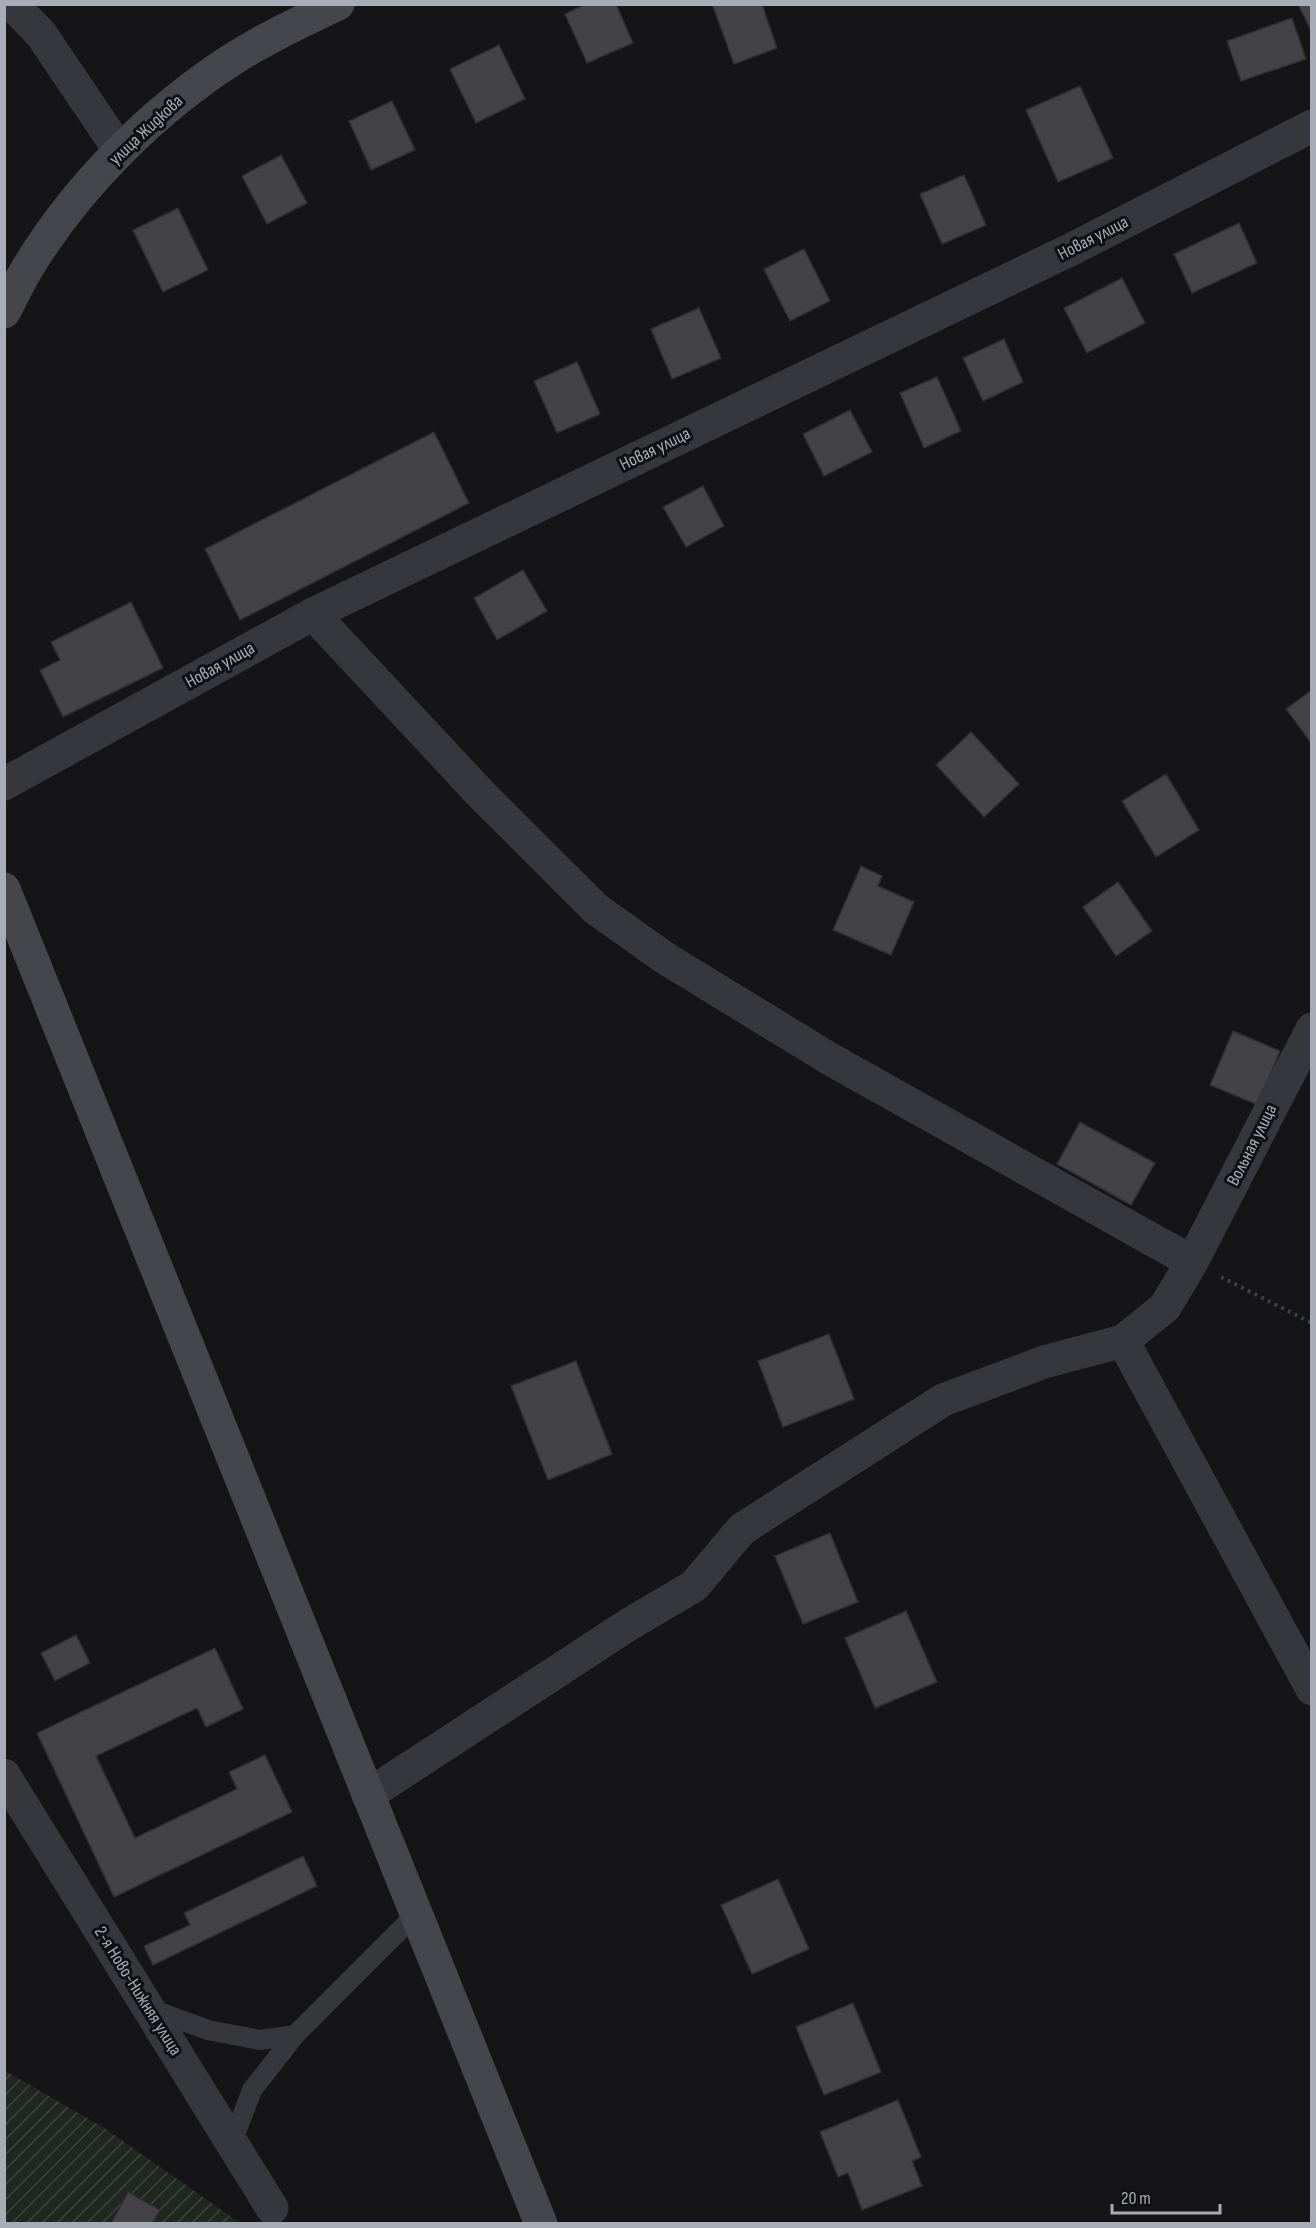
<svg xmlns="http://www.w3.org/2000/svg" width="1316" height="2228" font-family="'Sofia Sans Condensed',sans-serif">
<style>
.garden{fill:url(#garden-furrows)}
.building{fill:#424247;stroke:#2f2f33;stroke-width:1.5}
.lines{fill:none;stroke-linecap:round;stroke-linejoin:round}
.path{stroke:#3d3e43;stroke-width:4;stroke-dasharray:3 4.5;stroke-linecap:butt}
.service{stroke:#36373c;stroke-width:20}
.minor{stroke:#36373c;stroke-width:33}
.secondary{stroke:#45464c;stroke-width:33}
.labels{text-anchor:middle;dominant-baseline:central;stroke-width:6;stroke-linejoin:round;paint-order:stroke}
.street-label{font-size:18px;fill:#a8acb7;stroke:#101012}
</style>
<defs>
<pattern id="garden-furrows" width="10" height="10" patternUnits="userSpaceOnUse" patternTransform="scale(1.5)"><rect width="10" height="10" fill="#202721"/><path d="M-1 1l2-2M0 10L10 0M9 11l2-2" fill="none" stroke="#3e443f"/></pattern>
</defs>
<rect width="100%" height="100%" fill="#151517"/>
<path class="garden" d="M4,2070L106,2129L240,2223H5Z"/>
<g class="building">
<path d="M586,4H616L633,43L587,63L565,14Z"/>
<path d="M712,4H762L777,48L734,64Z"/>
<path d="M1298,4H1312V33Z"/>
<path d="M1292,18L1306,59L1241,81L1227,41Z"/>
<path d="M499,45L525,99L476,123L450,69Z"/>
<path d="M1080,86L1113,158L1058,182L1026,110Z"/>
<path d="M392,101L415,150L371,170L349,121Z"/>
<path d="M281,155L307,203L267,224L242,176Z"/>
<path d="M964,175L986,225L942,244L920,194Z"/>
<path d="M178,208L208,270L163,292L133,230Z"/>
<path d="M1239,223L1257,263L1192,293L1174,254Z"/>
<path d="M804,249L830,301L790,321L764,269Z"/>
<path d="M1122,278L1145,323L1087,353L1064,308Z"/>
<path d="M699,308L721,358L672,379L651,329Z"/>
<path d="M1004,339L1023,382L983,401L963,358Z"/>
<path d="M577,362L600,414L557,433L534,381Z"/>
<path d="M937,377L961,431L924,448L900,393Z"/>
<path d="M850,410L872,452L824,476L803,434Z"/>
<path d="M434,432L469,503L240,620L205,549Z"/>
<path d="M703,486L724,526L686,547L663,507Z"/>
<path d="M523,570L547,611L497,640L474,598Z"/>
<path d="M131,602L163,668L63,717L40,670L60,660L51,642Z"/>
<path d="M1312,690V744L1286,709Z"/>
<path d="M971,732L1019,784L984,817L936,765Z"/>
<path d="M1166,774L1199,830L1156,857L1122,801Z"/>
<path d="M861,866L882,876L878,886L914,902L891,955L833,930Z"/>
<path d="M1118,882L1152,931L1116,956L1083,907Z"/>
<path d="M1233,1031L1280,1051L1258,1105L1210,1085Z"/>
<path d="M1080,1122L1155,1163L1131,1205L1057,1164Z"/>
<path d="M829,1334L854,1399L783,1427L758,1361Z"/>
<path d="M576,1361L612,1454L548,1480L511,1386Z"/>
<path d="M830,1533L858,1602L803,1624L775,1556Z"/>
<path d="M906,1611L937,1682L875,1708L845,1638Z"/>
<path d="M76,1635L90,1663L55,1681L41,1653Z"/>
<path d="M215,1648L243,1709L206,1727L197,1708L96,1756L135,1838L237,1789L229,1772L265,1755L292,1812L114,1897L37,1733Z"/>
<path d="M303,1856L317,1886L153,1965L144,1946L190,1925L184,1913Z"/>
<path d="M778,1879L809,1949L752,1974L721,1905Z"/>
<path d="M853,2003L881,2072L824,2095L796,2027Z"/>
<path d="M898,2100L921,2157L912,2161L922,2186L862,2210L848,2173L838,2177L820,2132Z"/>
<path d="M128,2192L160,2210L152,2224H111Z"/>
</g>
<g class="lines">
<path class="path" d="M1221,1277L1312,1323"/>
<g class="service">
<path d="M150,2009L208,2030L260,2040L295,2035L416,1914"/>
<path d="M232,2143L252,2090L295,2035"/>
</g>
<g class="minor">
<path d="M12,4L41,34L120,151"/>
<path d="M313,614L479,792L596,909L665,958L830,1059L1192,1262"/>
<path d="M4,784L313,614L1072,249L1312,126"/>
<path d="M1123,1341L1312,1689"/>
<path d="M4,1775L272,2208"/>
<path d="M368,1795L628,1625L694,1586L742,1529L943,1400L1044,1362L1123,1341L1165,1307L1192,1262L1312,1029"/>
</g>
<g class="secondary">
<path d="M4,312C13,296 20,279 30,264C79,184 155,109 233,59C267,37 303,21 338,4"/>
<path d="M4,889L541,2224"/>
</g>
</g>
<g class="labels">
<g class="street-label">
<text transform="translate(146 130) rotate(-43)">улица Жидкова</text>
<text transform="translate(1093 238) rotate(-27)">Новая улица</text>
<text transform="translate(655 449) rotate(-26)">Новая улица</text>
<text transform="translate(220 665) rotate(-29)">Новая улица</text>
<text transform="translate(1252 1145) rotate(-63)">Вольная улица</text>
<text transform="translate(138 1991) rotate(58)">2-я Ново-Нижняя улица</text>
</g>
</g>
<rect width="1316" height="2228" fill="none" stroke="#a8acb7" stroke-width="12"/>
<path d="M1112 2204v9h108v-9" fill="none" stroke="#a8acb7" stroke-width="3"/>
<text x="1121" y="2204" font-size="18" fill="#a8acb7" stroke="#101012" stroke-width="4.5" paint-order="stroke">20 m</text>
</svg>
